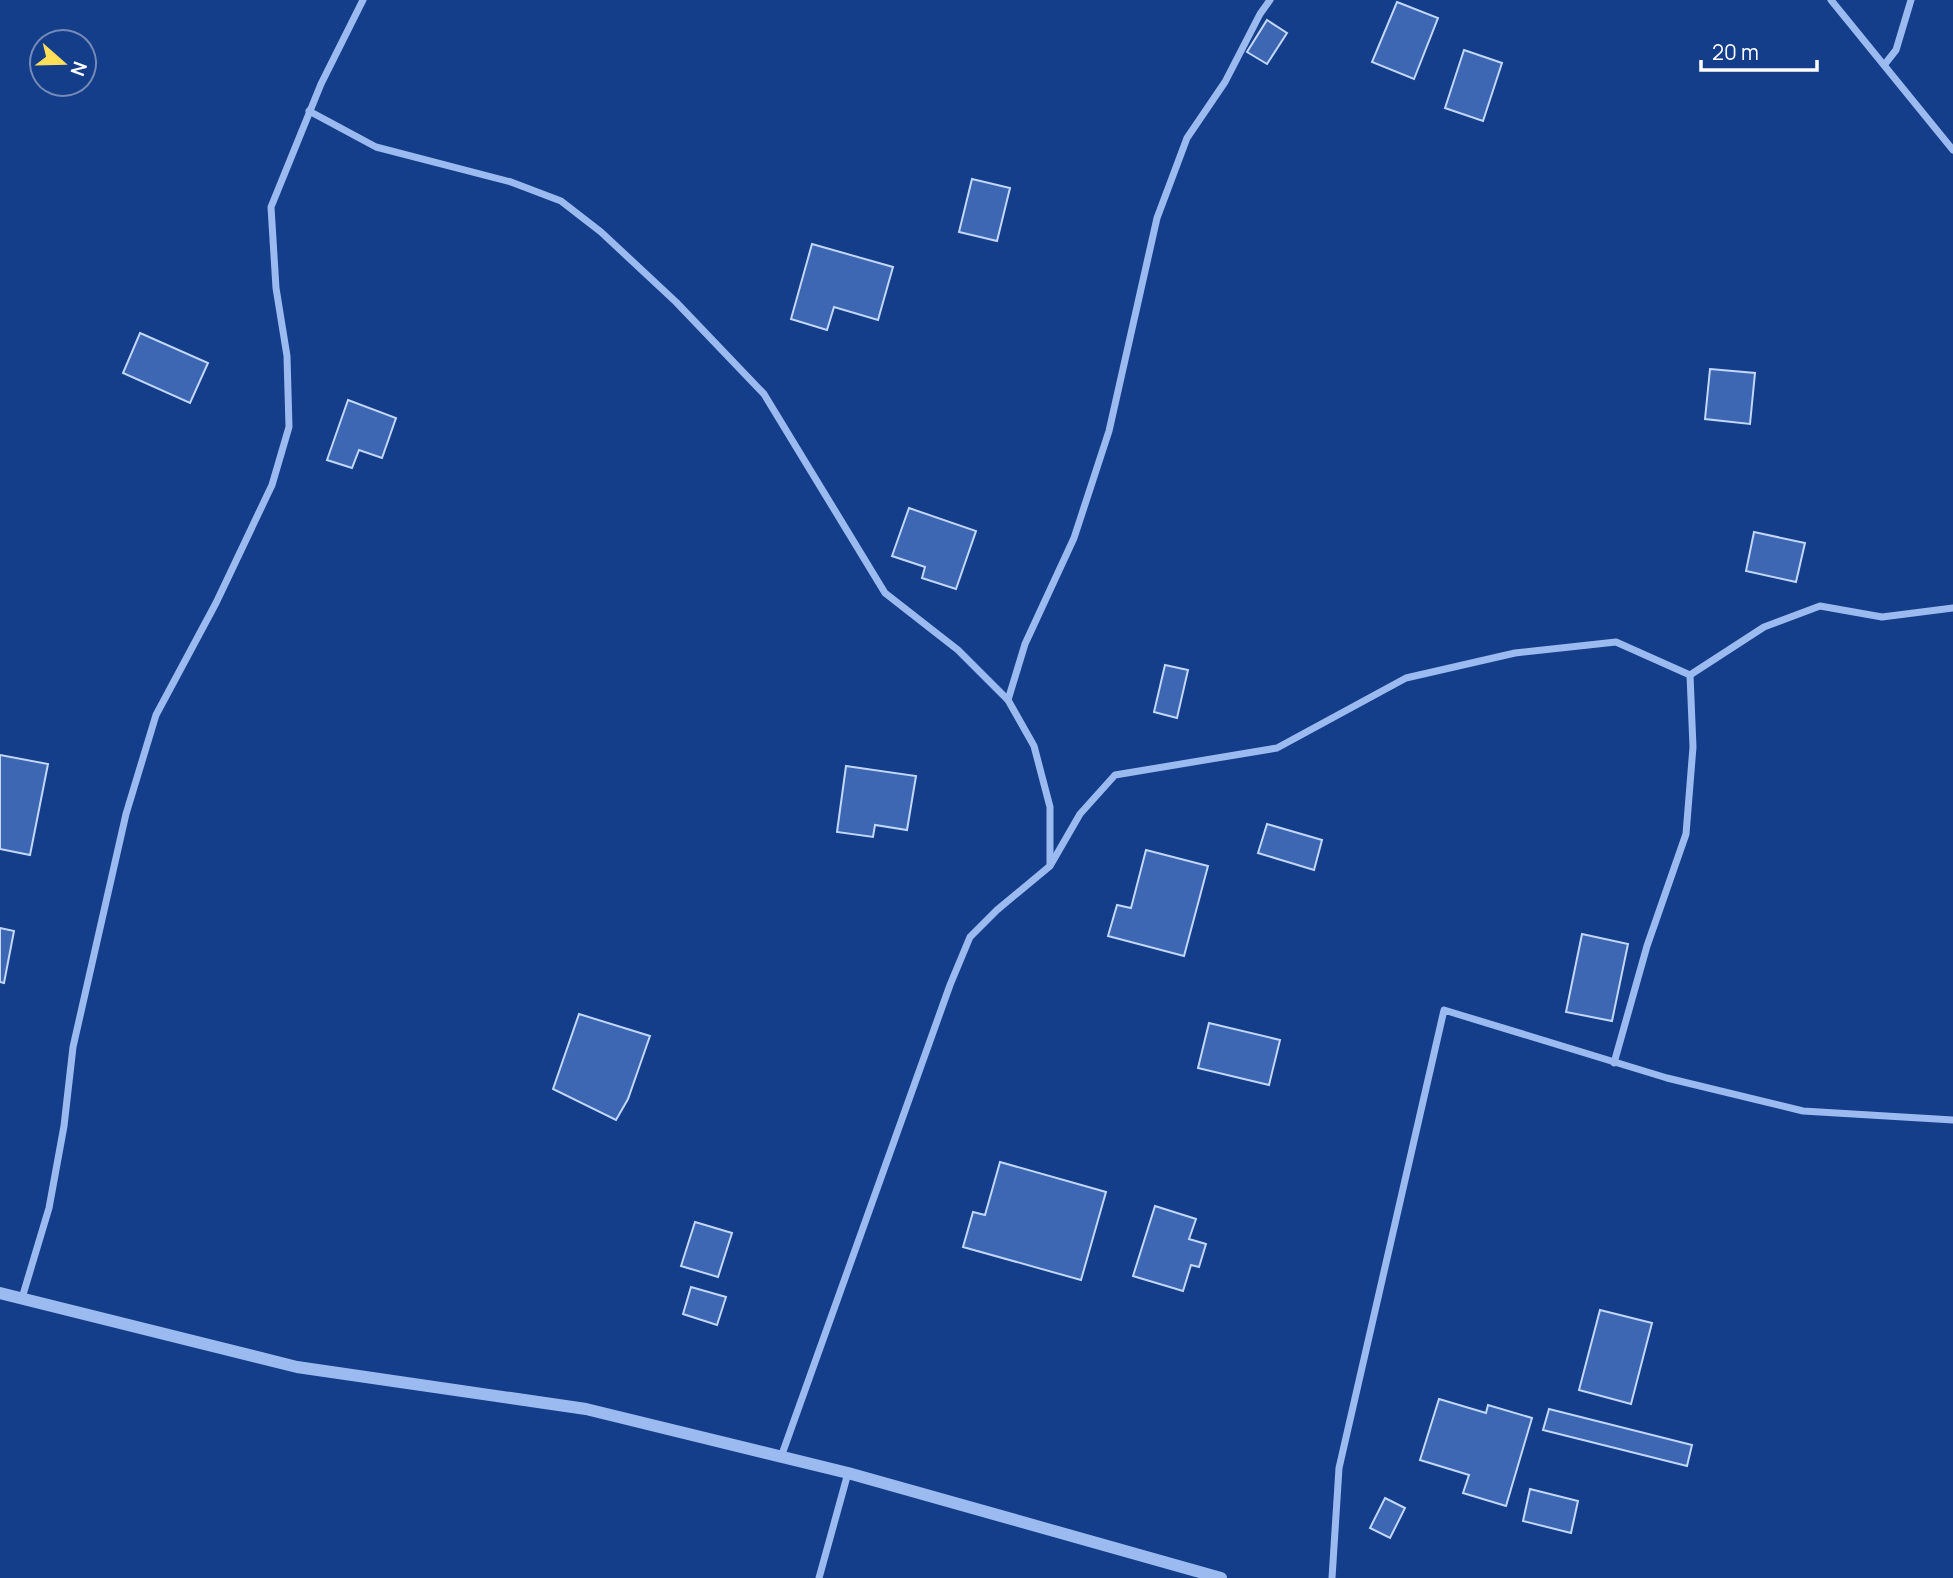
<svg xmlns="http://www.w3.org/2000/svg" width="1953" height="1578" font-family="Manrope,sans-serif">
<style>
.building{fill:#3d67b3;stroke:#c1d7fb;stroke-width:2}
.lines{fill:none;stroke-linecap:round;stroke-linejoin:round}
.minor{stroke:#9bbaf0;stroke-width:7}
.tertiary{stroke:#9bbaf0;stroke-width:12}
</style>
<rect width="100%" height="100%" fill="#143d8a"/>
<g class="building">
<path d="M1397,2L1438,18L1414,79L1372,62Z"/>
<path d="M1267,20L1287,33L1267,64L1247,52Z"/>
<path d="M1464,50L1502,63L1483,121L1445,108Z"/>
<path d="M972,179L1010,188L997,241L959,232Z"/>
<path d="M812,244L893,267L878,320L834,307L827,330L791,319Z"/>
<path d="M140,333L208,363L190,403L123,373Z"/>
<path d="M1710,369L1755,373L1750,424L1705,419Z"/>
<path d="M348,400L396,418L382,458L359,450L352,468L327,460Z"/>
<path d="M909,508L976,531L956,589L922,578L925,567L892,556Z"/>
<path d="M1754,532L1805,543L1796,582L1746,571Z"/>
<path d="M1165,665L1188,670L1177,718L1154,712Z"/>
<path d="M0,755L48,764L30,855L0,849Z"/>
<path d="M846,766L916,776L907,830L875,825L873,837L837,832Z"/>
<path d="M1267,824L1322,840L1314,870L1258,853Z"/>
<path d="M1146,850L1208,866L1184,956L1108,936L1117,905L1131,908Z"/>
<path d="M0,928L14,931L4,983L0,982Z"/>
<path d="M1582,934L1628,944L1612,1021L1566,1012Z"/>
<path d="M579,1014L650,1036L628,1099L616,1120L553,1089Z"/>
<path d="M1209,1023L1280,1040L1269,1085L1198,1068Z"/>
<path d="M1000,1162L1106,1192L1081,1280L963,1247L973,1212L985,1215Z"/>
<path d="M1155,1206L1196,1219L1189,1239L1206,1244L1199,1267L1191,1265L1183,1291L1133,1276Z"/>
<path d="M695,1222L732,1233L718,1277L681,1266Z"/>
<path d="M691,1287L726,1297L717,1325L683,1314Z"/>
<path d="M1600,1310L1652,1323L1631,1404L1579,1390Z"/>
<path d="M1439,1399L1486,1413L1488,1405L1532,1418L1506,1506L1463,1493L1469,1475L1420,1460Z"/>
<path d="M1549,1409L1692,1445L1687,1466L1543,1430Z"/>
<path d="M1530,1489L1578,1501L1571,1533L1523,1521Z"/>
<path d="M1385,1498L1405,1508L1390,1538L1370,1528Z"/>
</g>
<g class="lines">
<g class="minor">
<path d="M1831,0L1953,150"/>
<path d="M1885,64L1896,50L1911,0"/>
<path d="M309,111L376,147L511,182L561,201L601,232L676,302L764,394L885,593L958,650L1008,700L1034,746L1050,807V864"/>
<path d="M1690,675L1764,627L1820,606L1882,617L1953,608"/>
<path d="M1008,700L1025,644L1074,538L1109,431L1157,218L1187,138L1225,82L1260,14L1270,0"/>
<path d="M1614,1063L1647,946L1686,834L1693,747L1690,675"/>
<path d="M22,1298L49,1208L64,1126L73,1047L126,814L156,715L216,603L272,485L289,427L287,356L276,288L271,207L321,84L363,0"/>
<path d="M781,1457L950,985L970,937L997,910L1050,866L1080,814L1115,775L1277,748L1406,678L1515,653L1616,642L1690,675"/>
<path d="M819,1578L848,1473"/>
<path d="M1332,1578L1339,1468L1444,1010L1667,1078L1803,1111L1953,1120"/>
</g>
<path class="tertiary" d="M0,1293L297,1367L586,1409L848,1473L1221,1578"/>
</g>
<g transform="translate(63 63) rotate(110)"><circle r="33" fill="#143d8a" stroke="#728bb9" stroke-width="2"/>
<path d="M0-5L12 26L0 18L-12 26Z" fill="#ffde5a"/>
<text y="-10" font-size="19" font-weight="bold" text-anchor="middle" fill="#ffffff">N</text>
</g>
<path d="M1701 60v10h116v-10" fill="none" stroke="#ffffff" stroke-width="3.5"/>
<text x="1712" y="60" font-size="21" fill="#ffffff" stroke="#143d8a" stroke-width="5" paint-order="stroke">20 m</text>
</svg>
